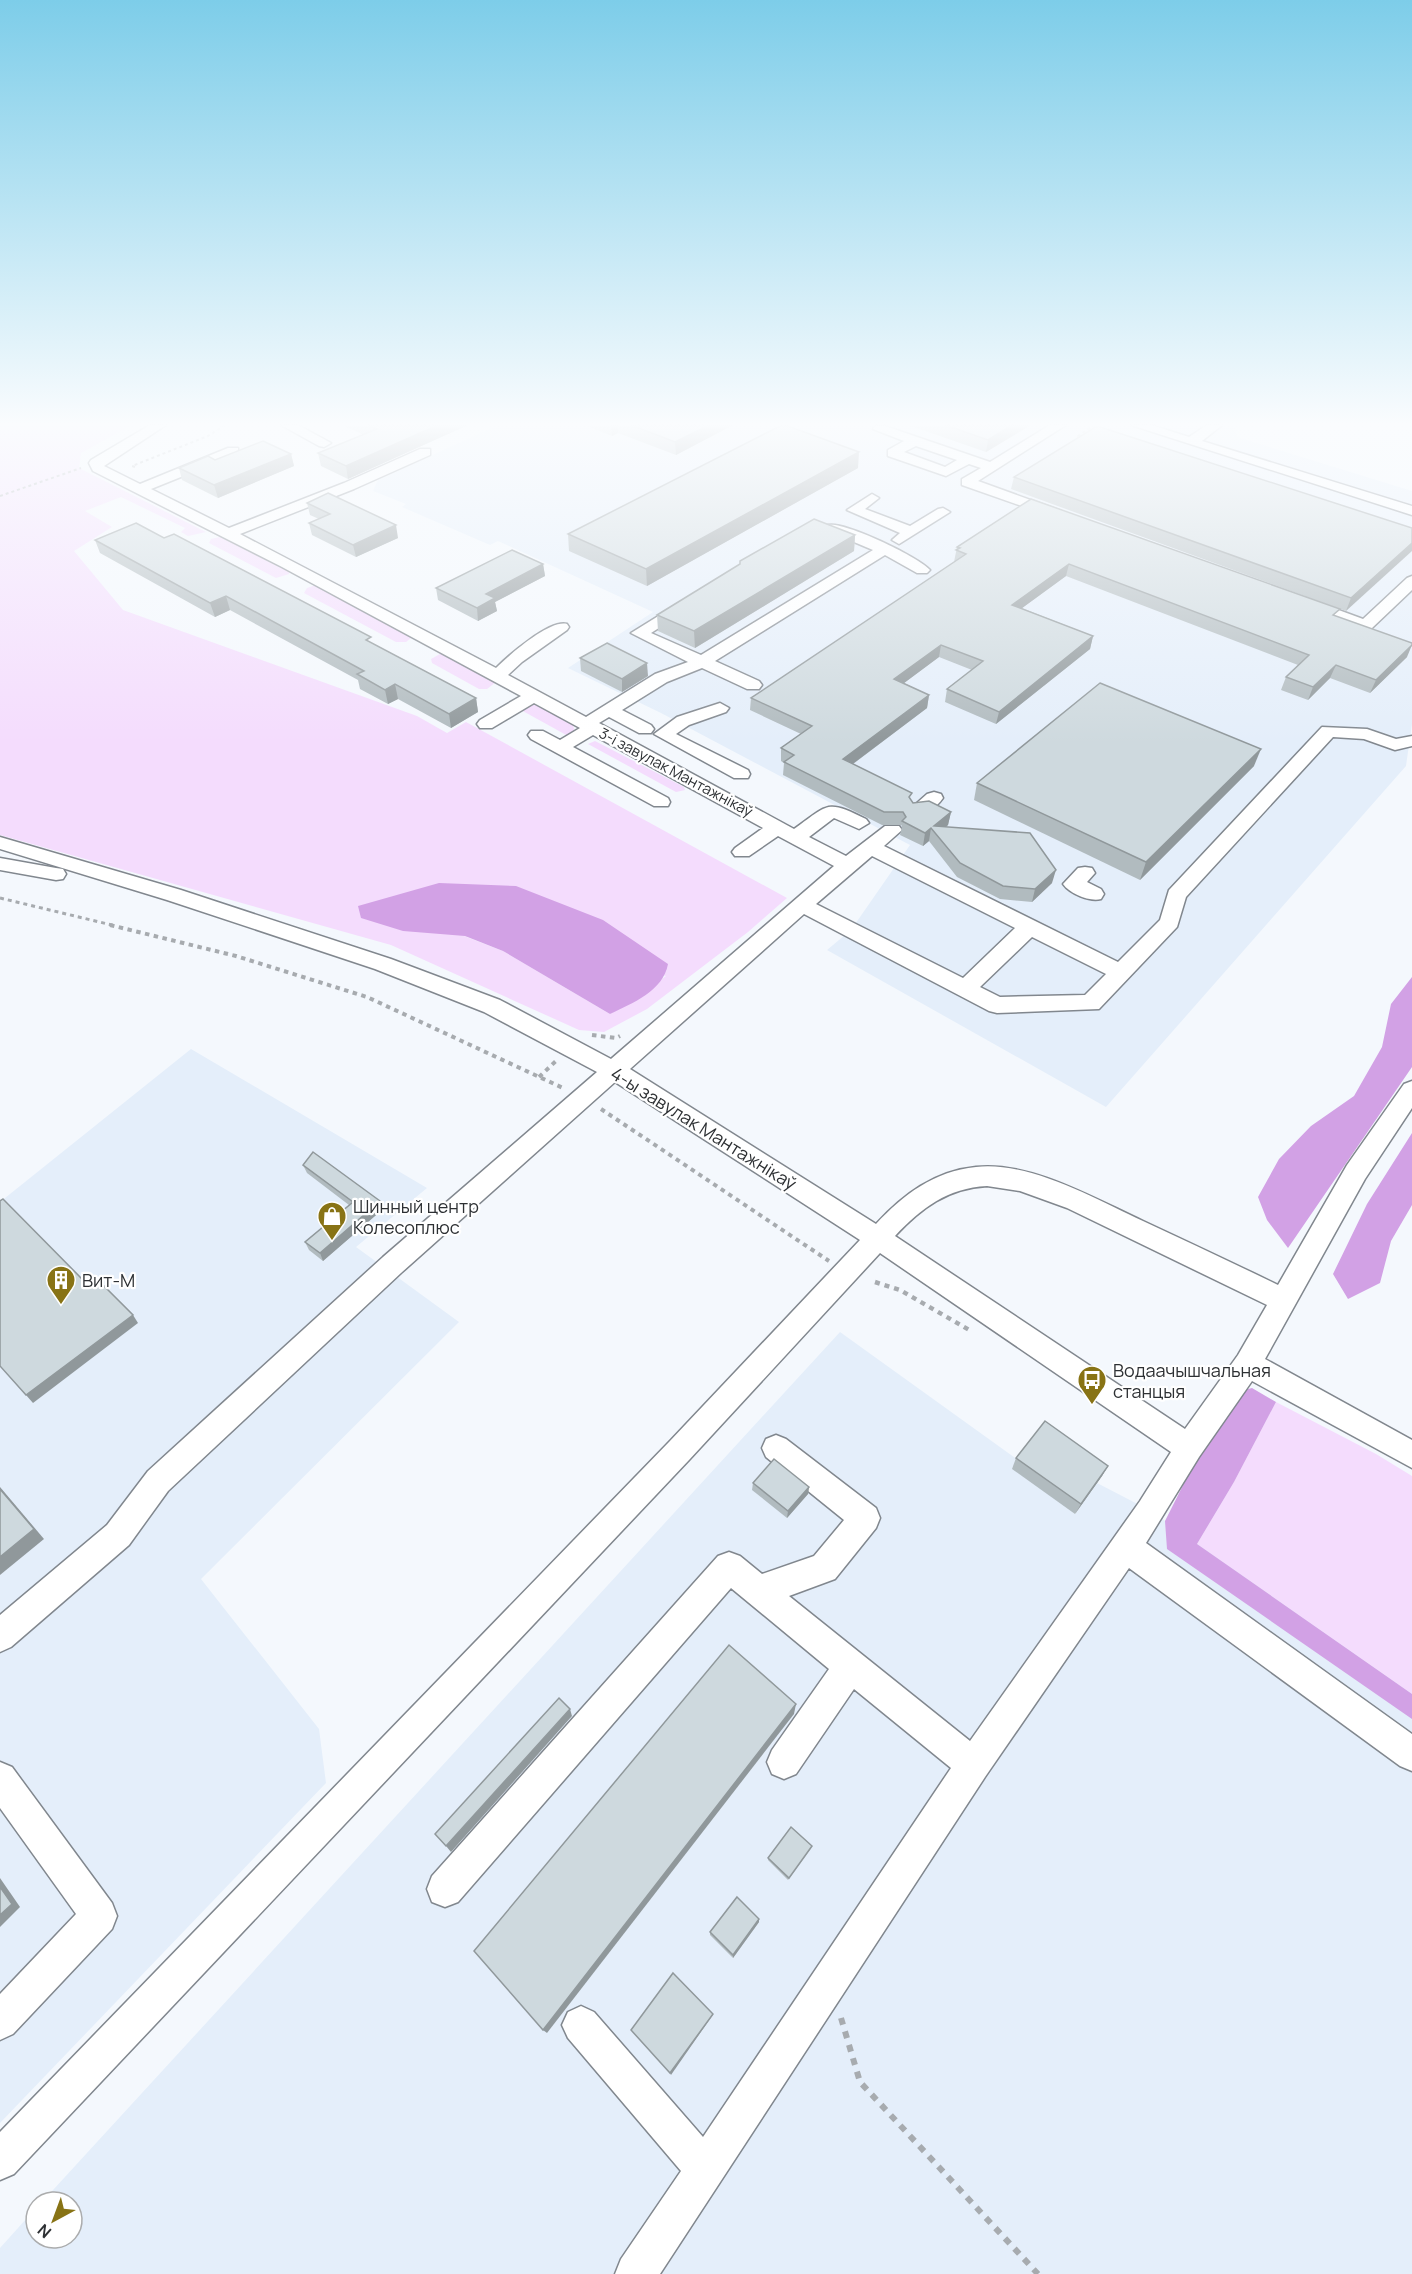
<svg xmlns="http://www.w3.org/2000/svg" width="1412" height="2274" font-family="Manrope,sans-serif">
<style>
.built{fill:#e4eefa}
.green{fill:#f4dcfd;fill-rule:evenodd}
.forest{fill:#d2a1e5}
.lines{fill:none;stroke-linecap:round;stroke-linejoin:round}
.minor-casing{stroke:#81878e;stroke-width:3}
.path-far4{stroke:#a7abaf;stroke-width:2;stroke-dasharray:3 3;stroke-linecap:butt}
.path-far3{stroke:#a7abaf;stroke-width:3;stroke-dasharray:4 4;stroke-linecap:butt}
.path-far2{stroke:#a7abaf;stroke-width:4;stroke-dasharray:4.5 4.5;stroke-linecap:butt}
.path-far1{stroke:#a7abaf;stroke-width:4.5;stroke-dasharray:5 5;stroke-linecap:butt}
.path{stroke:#a7abaf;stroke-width:6;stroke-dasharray:7 7;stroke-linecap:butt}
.minor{fill:#fff;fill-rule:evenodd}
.wall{fill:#b1bbbf}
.shaded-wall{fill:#90989b}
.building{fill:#ced9de;stroke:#90989b;stroke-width:1.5}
.labels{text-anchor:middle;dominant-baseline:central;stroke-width:4.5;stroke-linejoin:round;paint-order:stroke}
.far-street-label{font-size:15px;fill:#2d3033;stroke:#fff}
.street-label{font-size:18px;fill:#2d3033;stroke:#fff}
.poi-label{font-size:18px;fill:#2d3033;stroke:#fff;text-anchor:start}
</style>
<rect width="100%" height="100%" fill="#f4f8fd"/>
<g class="built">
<path d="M498,425H1238L1235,427L1237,437L1412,491V724L1406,766L1106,1107L827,950L851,930L910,845L661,713L568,668L653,612L498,541L490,545L402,507L406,504L373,491L378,480Z"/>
<path d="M191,1049L427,1188L356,1247L459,1322L201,1579L319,1729L326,1783L0,2123V1202Z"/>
<path d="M840,1332L1018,1460L1075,1514L1097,1483L1151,1511L1412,1694V2274H0V2248L36,2208V2238H72V2202H42Z"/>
</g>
<g class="green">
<path d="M0,425H132L81,453L79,468L206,532L188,536L181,532L185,528L121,497L85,511L112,527L74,551L123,610L417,716L447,733L466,722L787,898L748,932L647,1009L604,1032L579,1030L391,945L0,835ZM464,936L666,976L610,1014L503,951Z"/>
<path d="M220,537L289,572V574L276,578L209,543L211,539Z"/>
<path d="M316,585L410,634L411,638L406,642H396L304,593L307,588Z"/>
<path d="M440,654H445L496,682L487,689H479L432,663L431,659Z"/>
<path d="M536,703L572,722L575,732L568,736L521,710Z"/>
<path d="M595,741L684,787L685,790L676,792L588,744Z"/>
<path d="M1276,1402L1376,1454L1412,1476V1694L1197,1544L1234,1482Z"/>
</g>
<g class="forest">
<path d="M439,883L516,886L603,920L668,964C663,991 633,1003 610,1014L503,951L465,936L403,931L361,918L358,906Z"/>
<path d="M1412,977V1067L1288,1248L1267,1220L1258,1197L1279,1159L1311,1126L1354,1096L1382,1047L1391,1004Z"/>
<path d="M1412,1133V1205L1391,1241L1380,1283L1348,1299L1333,1274L1367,1204Z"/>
<path d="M1252,1388L1276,1402L1234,1482L1197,1544L1412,1694V1719L1167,1549L1165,1521L1229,1394Z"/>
</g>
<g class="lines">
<g class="minor-casing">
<g id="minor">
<path d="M150,425H166L104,466L140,484L228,448H238V454L151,489L229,528L344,483L420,449H430V455L354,489L240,534L496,668C508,656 550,619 567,624L569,627L567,630L522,662L508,675L586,717L655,674L688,662L631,633L681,602L687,600L695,605L651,633L701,655L873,550L828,531L826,528L828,525C844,521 919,557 930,570L927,573H917L885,555L715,661L759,681L762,685L759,689H747L702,668L667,682L622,710L651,725L654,729L651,733H639L609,717L599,723L794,829C829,804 826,799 866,819L869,823L859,829L834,818L809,837L846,856L885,826H899L902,830L884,846L1118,962L1160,920L1169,890L1322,727L1367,729L1396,739L1412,736V746L1395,750L1364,739L1333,737L1186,897L1177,927L1099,1009L997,1013L989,1011L804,914L630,1069L876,1224C903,1195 934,1171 976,1167C1030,1161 1095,1199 1143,1221C1188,1242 1233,1263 1278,1285L1347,1165L1404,1084L1412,1081V1108L1365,1179L1265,1359L1412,1440V1468L1252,1381L1199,1457L1146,1543L1412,1734V1771L1400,1766L1129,1568L985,1777L660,2274H615L621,2259L681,2171L568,2038L562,2025L568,2012L581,2006L594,2012L703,2137L951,1768L854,1689L796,1774L784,1779L772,1774L767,1762L772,1750L829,1669L731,1588L458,1902L445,1907L432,1902L427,1889L432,1876L718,1556L729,1552L740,1556L762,1574L814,1556L844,1520L766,1457L762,1448L766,1439L776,1435L786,1439L876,1508L880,1518L876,1528L835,1579L789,1596L970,1741L1140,1501L1171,1452L880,1253L689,1460L14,2174L0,2180V2132L669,1442L860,1240L615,1082L401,1273L168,1491L129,1545L11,1647L0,1652V1615L107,1525L148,1471L383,1257L597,1072L484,1012L375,969L167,900L0,849V837L181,890L391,959L500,1000L611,1059L834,866L778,836L749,856H735L732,852L735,848L763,828L593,735L573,747L668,798L670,802L668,806H654L531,739L528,735L531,731H543L560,740L580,728L534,703L492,728H480L477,724L480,720L521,696L282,567L93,471L89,463L91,460ZM872,856L1015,928L963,978L816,904ZM1032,937L1106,974L1085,995L1000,997L980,987ZM987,1186L1020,1191L1067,1208L1267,1305L1238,1355L1185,1429L895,1236C921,1208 948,1188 987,1186Z"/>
<path d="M281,425H298L331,443L324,447L319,446Z"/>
<path d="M1050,425H1066L978,481L1061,511L1063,514L1061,517L1056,518L962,485V479L981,468L969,464L946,476L888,456V450L904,441L873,429L875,426H885L990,462ZM916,446L957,460L945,467L904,452Z"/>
<path d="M1131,425H1151L1189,437L1207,425H1222L1202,441L1412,506V515Z"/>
<path d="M872,494L879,498L865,509L910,526L938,509L943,508L950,512L899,544L892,540L900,533L847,510Z"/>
<path d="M1412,576V590L1372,628L1366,630L1300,606L1298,603L1306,598L1363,619L1407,578Z"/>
<path d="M720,703L729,708L726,712L689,725L676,734L748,770L750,774L748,778H734L654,734L677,717Z"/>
<path d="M934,792L941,794L943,798C936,808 924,817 911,814L909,810L927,794Z"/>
<path d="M0,858L56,868L63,869L66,874L63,879L56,880L0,870Z"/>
<path d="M1085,867L1092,868L1095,873L1087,882L1101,889L1104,894L1101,899C1090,902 1070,894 1063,884L1078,868Z"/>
<path d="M0,1762L12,1767L112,1903L117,1916L112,1929L13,2034L0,2040V1994L76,1914L0,1808Z"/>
</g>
</g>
<g class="path-far4">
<path d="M1084,438L1078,436L1094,425"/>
<path d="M135,467L132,466L208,436L225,425"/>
<path d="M0,496L81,468"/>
</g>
<path class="path-far3" d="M0,898L116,926"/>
<g class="path-far2">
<path d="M110,925L236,956L367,997L563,1088"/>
<path d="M592,1035L616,1038L620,1036"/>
<path d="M539,1077L556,1061"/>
<path d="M601,1109L829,1261"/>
</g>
<path class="path-far1" d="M875,1282L900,1290L971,1331"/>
<path class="path" d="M841,2018L860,2082L1038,2274"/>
<use href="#minor" class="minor"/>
</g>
<g class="wall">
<path d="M342,425H468L348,479L321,466L318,453L364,435Z"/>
<path d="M585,425H733L676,455L618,433L612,436Z"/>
<path d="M908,425H1031L986,452Z"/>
<path d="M291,454L294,466L218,498L182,480L179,468Z"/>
<path d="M858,468L647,586L569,551L568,534Z"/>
<path d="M1014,477L1412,528L1346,611L1011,489Z"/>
<path d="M1031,499L1336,616L1407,657L1370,693L1330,678L1308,700L1281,690L1286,677L1298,665L1066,576L1022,608L1093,636L1090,649L996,724L945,702L947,689L972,670L939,657L904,683L929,695L927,708L853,764L911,800L913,803L951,812L948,825L946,827L1052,883L1032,902L1000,899L957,877L929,841L923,846L900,835L902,826L901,825H882L783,775L784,763L781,761V748L801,734L750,710L751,698L954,562L957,547Z"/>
<path d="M307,503L398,538L356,557L312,535L309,523L319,519L310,515Z"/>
<path d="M855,535L854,551L695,648L658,631L657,615Z"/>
<path d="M164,538L372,643L476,698L478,712L451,728L398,699L388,704L360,689L358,680L230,610L215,617L100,553L95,540Z"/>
<path d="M543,564L545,576L495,602L497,611L478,621L438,600L436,588Z"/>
<path d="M580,658L648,676L622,692L581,671Z"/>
<path d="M1254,766L1140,880L974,800L977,783Z"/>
<path d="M303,1165L383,1209L323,1261L309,1250L305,1242L349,1205L307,1173Z"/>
<path d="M1016,1458L1108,1466L1102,1476L1075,1514L1012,1469Z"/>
<path d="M753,1483L809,1487L808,1494L787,1518L752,1490Z"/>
<path d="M811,1848L788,1880L768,1860V1858Z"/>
<path d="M759,1919V1922L733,1958L710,1935V1932Z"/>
</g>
<g class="shaded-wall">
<path d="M438,425H468L348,479L346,466Z"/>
<path d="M611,425H618V433L612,436Z"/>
<path d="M709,425H733L676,455L675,442Z"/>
<path d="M1012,425H1031L986,452L988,440Z"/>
<path d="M859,452L858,468L647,586L646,569Z"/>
<path d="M291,454L294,466L218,498L214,485Z"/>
<path d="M396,525L398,538L356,557L353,545Z"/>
<path d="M855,535L854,551L695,648L694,631Z"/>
<path d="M1412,543V551L1346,611L1351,598Z"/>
<path d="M543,564L545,576L495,602L497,611L478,621L477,608L486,594Z"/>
<path d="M1069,564L1066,576L1010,617L1012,605Z"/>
<path d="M226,596L230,610L215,617L210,603Z"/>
<path d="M1093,636L1090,649L996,724L999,712Z"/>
<path d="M941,645L939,657L892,692L894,679Z"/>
<path d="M1412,645L1407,657L1370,693L1376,680Z"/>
<path d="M647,663L648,676L622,692V679Z"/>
<path d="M1336,665L1330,678L1308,700L1313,687Z"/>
<path d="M395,684L398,699L388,704L385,690Z"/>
<path d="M929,695L927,708L842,772L843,759Z"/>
<path d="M476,698L478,712L451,728L449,714Z"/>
<path d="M1261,749L1254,766L1140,880L1146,862Z"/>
<path d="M951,812L948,825L937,834L934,826Z"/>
<path d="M931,828L929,841L923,846L925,833Z"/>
<path d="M1056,870L1052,883L1032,902L1035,889Z"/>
<path d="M380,1201L383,1209L323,1261L320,1253Z"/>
<path d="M133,1315L138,1323L33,1403L26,1395Z"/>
<path d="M1108,1466L1102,1476L1075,1514L1081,1504Z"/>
<path d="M0,1487L44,1539L0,1575Z"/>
<path d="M809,1487L808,1494L787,1518L788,1511Z"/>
<path d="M796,1704L794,1714L547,2033L543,2030Z"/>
<path d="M570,1709L572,1716L451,1852L446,1846Z"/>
<path d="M0,1878L20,1907L0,1927Z"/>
<path d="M759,1919V1922L733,1958V1955Z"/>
<path d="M713,2014L712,2016L671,2075L670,2073Z"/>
</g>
<g class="building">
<path d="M368,425H438L346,466L318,453L377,429Z"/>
<path d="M631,425H709L675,442Z"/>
<path d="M782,425H785L859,452L646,569L568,534Z"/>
<path d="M945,425H1012L988,440Z"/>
<path d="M1097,426L1412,528V543L1351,598L1014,477Z"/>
<path d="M263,441L291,454L214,485L179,468L208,456L215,460Z"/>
<path d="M328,493L396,525L353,545L309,523L330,514L307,503Z"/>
<path d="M1031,499L1340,609L1333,615L1412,643V645L1376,680L1336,665L1313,687L1286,677L1309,655L1069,564L1012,605L1093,636L999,712L947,689L983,661L941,645L894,679L929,695L843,759L912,793L909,797L913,803L929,801L951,812L934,826L1030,833L1056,870L1035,889L1003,886L960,863L931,828L925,833L902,821L906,817L903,812H884L784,762L794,755L781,748L812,726L751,698L966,554L956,550L960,548L957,547Z"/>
<path d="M814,519L855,535L694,631L657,615L740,564V561Z"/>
<path d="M136,523L164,538L174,534L371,637L366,640L476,698L449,714L395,684L385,690L357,674L364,671L226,596L210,603L95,540Z"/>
<path d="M512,550L543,564L486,594L495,598L477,608L436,588Z"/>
<path d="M607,643L647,663L622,679L580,658Z"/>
<path d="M1100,683L1261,749L1146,862L977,783Z"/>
<path d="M313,1152L380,1201L320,1253L305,1242L353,1202L303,1165Z"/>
<path d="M3,1199L85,1282L94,1276L133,1315L26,1395L0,1366V1201Z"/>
<path d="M1045,1421L1108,1466L1081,1504L1016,1458Z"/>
<path d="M774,1459L809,1487L788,1511L753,1483Z"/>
<path d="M0,1489L34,1529L0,1557Z"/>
<path d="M729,1645L796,1704L543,2030L474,1951Z"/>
<path d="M559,1698L570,1709L446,1846L435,1834Z"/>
<path d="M791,1827L812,1846L789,1878L768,1858Z"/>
<path d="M0,1887L12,1904L0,1915Z"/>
<path d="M737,1897L759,1919L733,1955L710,1932Z"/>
<path d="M673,1973L713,2014L670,2073L631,2030Z"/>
</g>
<linearGradient id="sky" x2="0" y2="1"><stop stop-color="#7dcde9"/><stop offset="0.57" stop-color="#fafcfe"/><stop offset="1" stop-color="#fafcfe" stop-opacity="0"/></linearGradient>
<rect width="1412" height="744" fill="url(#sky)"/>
<defs>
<g id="shop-pin" transform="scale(1.5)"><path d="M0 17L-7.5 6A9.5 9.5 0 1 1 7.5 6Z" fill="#887315" stroke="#fff"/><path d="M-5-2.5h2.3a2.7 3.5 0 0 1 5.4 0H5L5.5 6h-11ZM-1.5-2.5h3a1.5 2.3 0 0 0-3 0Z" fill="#fff"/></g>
<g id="building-pin" transform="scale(1.5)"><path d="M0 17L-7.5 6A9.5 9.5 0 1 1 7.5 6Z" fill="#887315" stroke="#fff"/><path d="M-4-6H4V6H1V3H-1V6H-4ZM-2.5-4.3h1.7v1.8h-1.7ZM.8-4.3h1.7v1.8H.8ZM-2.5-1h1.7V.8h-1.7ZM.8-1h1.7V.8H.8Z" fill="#fff"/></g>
<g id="bus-pin" transform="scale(1.5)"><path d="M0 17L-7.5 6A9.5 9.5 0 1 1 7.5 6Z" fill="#887315" stroke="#fff"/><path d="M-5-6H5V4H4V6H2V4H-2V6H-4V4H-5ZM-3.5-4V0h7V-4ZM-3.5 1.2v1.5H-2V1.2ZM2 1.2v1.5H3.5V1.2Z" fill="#fff"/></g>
</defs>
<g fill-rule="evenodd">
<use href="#shop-pin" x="332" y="1216"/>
<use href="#building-pin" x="61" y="1280"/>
<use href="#bus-pin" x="1092" y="1380"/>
</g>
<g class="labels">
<g class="far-street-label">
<text transform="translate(676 772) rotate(28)">3-і завулак Мантажнікаў</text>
</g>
<g class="street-label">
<text transform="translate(704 1128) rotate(32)">4-ы завулак Мантажнікаў</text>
</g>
<g class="poi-label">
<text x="353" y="1206">Шинный центр<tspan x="353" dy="21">Колесоплюс</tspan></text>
<text x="82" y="1280">Вит-М</text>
<text x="1113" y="1370">Водаачышчальная<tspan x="1113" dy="21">станцыя</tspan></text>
</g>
</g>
<g transform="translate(54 2220) rotate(221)"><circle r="28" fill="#ffffff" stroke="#abacad" stroke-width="1.5"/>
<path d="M0-4.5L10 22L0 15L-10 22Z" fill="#887315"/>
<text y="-9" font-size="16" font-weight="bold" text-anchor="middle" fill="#2d3033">N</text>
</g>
</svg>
